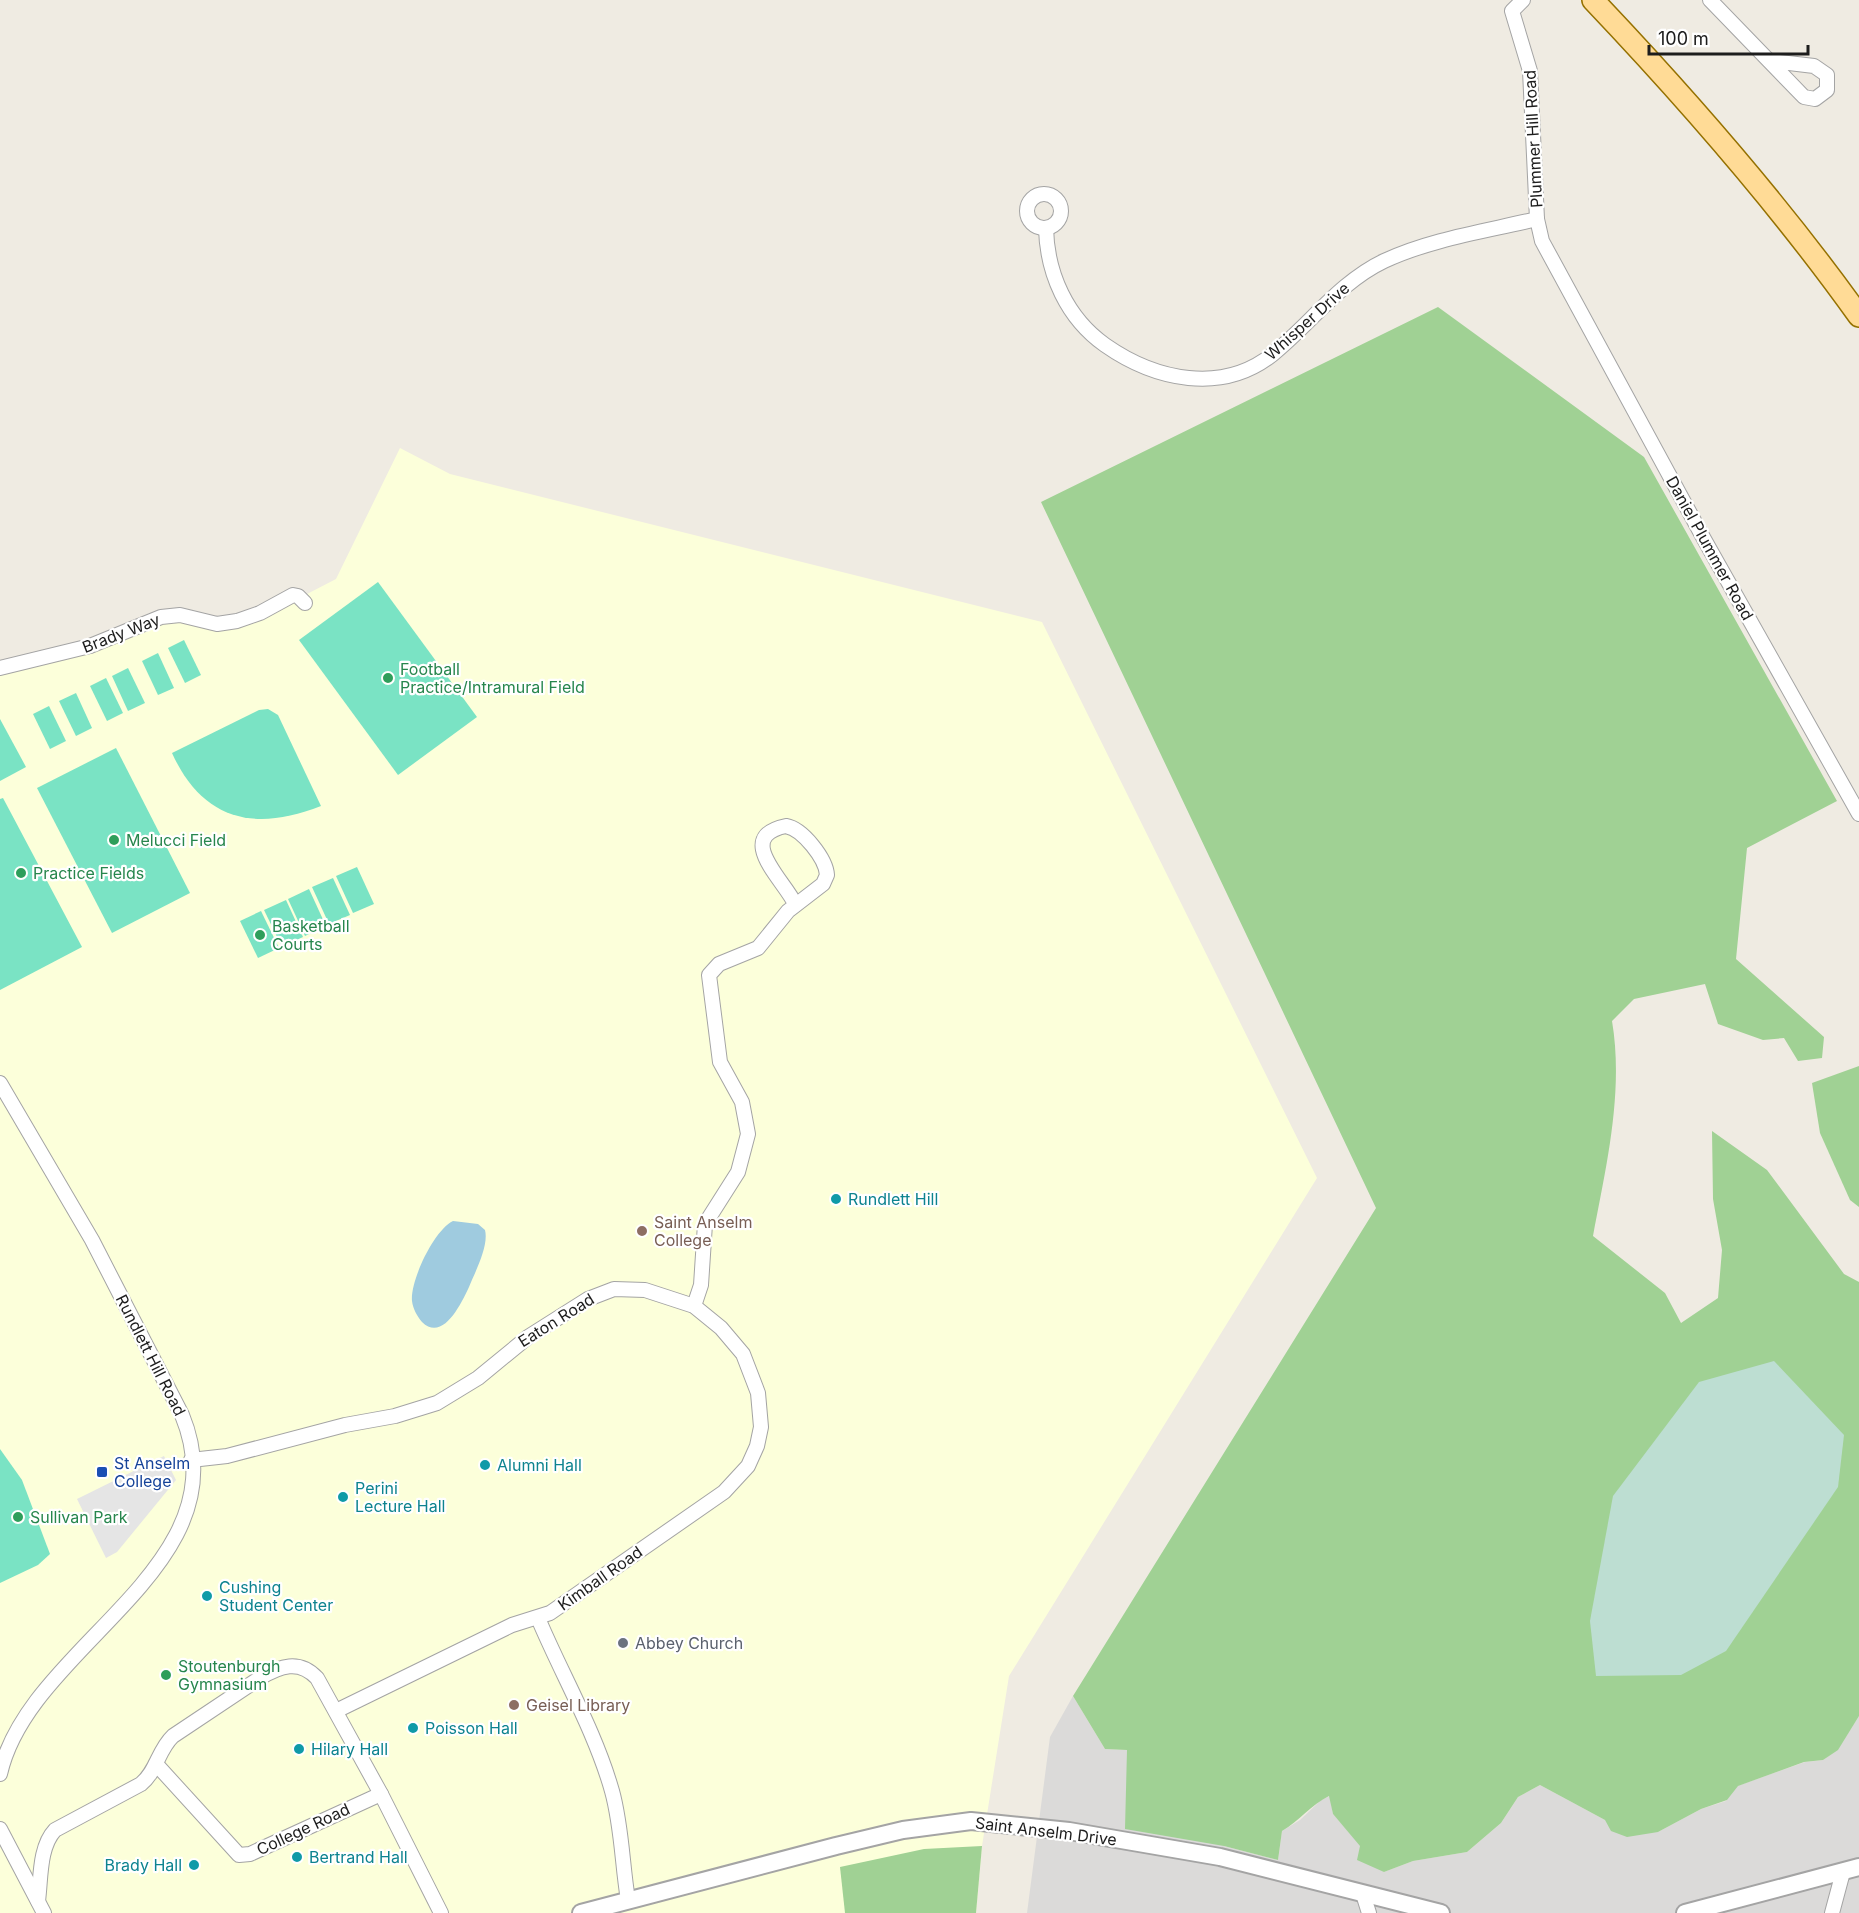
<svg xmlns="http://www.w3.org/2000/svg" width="1859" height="1913" font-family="Inter,sans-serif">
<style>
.residential{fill:#dbdad9}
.education{fill:#fcffda}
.forest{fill:#a0d194}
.wetland{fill:#bdded2}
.pitch{fill:#7ae3c4}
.parking{fill:#e5e5e5}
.water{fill:#9fcbdf}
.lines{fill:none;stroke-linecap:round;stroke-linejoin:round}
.minor-casing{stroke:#a4a4a4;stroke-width:16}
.tertiary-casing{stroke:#a4a4a4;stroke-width:20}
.primary-casing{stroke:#957100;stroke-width:24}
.minor{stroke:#fff;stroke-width:14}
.tertiary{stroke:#fff;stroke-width:16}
.primary{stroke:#ffdb96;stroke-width:21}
.leisure-dot{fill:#2e9e5b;stroke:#fff;stroke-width:2}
.culture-dot{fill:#0f9aa8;stroke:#fff;stroke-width:2}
.education-dot{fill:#8d6e63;stroke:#fff;stroke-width:2}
.transit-dot{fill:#1a4fb4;stroke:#fff;stroke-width:2}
.worship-dot{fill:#6b7280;stroke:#fff;stroke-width:2}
.labels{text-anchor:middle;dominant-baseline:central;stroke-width:4.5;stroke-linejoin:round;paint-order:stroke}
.street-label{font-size:16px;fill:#1d1d1d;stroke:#fff}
.leisure-label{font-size:16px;fill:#27864d;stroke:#fff;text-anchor:start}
.culture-label{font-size:16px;fill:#0d838f;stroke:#fff;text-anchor:start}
.education-label{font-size:16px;fill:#785e54;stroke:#fff;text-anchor:start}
.transit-label{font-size:16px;fill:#164399;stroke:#fff;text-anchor:start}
.worship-label{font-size:16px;fill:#5b616d;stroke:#fff;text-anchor:start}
</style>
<rect width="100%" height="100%" fill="#efebe2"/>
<path class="residential" d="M1073,1696L1105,1749L1127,1750L1224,1846L1278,1860L1282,1831L1300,1820L1321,1800L1330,1796L1333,1814L1384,1872L1413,1861L1467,1852L1501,1823L1518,1797L1540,1785L1605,1820L1658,1832L1701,1809L1726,1801L1737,1786L1805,1762L1823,1760L1838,1749L1859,1716V1913H1027L1050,1737Z"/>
<path class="education" d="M400,448L450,474L1042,622L1317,1178L1009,1676L982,1846L976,1913H0V675L105,647L153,625L172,620L192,621L216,631L249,624L336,579Z"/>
<g class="forest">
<path d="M1438,307L1644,457L1837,801L1747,848L1736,959L1824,1037L1822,1058L1798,1061L1784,1038L1763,1040L1718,1024L1705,984L1634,999L1612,1021C1624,1092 1606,1167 1593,1236L1665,1293L1681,1323L1718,1298L1722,1250L1713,1199L1712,1131L1767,1170L1844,1274L1859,1282V1716L1838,1750L1823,1760L1804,1762L1738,1786L1727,1800L1701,1809L1658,1832L1627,1837L1611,1831L1605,1820L1540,1785L1518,1797L1501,1823L1467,1852L1413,1861L1384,1872L1357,1860L1360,1846L1333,1814L1329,1796C1312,1804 1299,1821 1282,1831L1278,1860L1224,1846L1125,1829L1127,1750L1105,1749L1073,1696L1376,1208L1041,502Z"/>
<path d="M1859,1066V1207L1850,1200L1820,1133L1812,1083Z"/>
<path d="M982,1846L976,1913H845L840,1867L924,1849Z"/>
</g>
<path class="wetland" d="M1774,1361L1844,1435L1838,1487L1726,1651L1681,1675L1596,1676L1590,1621L1613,1496L1699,1382Z"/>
<g class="pitch">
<path d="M378,582L477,717L398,775L299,640Z"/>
<path d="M184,640L201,675L185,683L168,648Z"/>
<path d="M158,653L174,688L158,695L142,661Z"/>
<path d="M128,668L145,703L128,711L112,676Z"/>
<path d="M106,678L123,713L107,721L90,686Z"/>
<path d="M76,693L92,728L76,736L59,701Z"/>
<path d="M49,706L66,741L50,749L33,714Z"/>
<path d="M268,709L278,715L321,806C255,832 203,821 172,753L259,710Z"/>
<path d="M0,719L26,767L0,781Z"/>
<path d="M116,748L190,893L112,933L37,788Z"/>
<path d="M3,798L82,947L0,990V799Z"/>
<path d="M357,867L374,904L353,913L336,876Z"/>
<path d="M333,878L350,915L329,924L312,887Z"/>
<path d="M309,889L326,926L305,936L288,899Z"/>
<path d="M286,900L303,937L282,947L264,910Z"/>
<path d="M261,911L279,948L258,958L240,921Z"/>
<path d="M0,1449L22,1480L50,1554L38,1565L0,1583Z"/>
</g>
<path class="parking" d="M164,1456L176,1480L117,1552L106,1558L77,1499Z"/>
<path class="water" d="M453,1221L478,1224L485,1230C489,1246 475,1272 469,1287C462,1302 443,1343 422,1322C417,1316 413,1309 412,1301C410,1281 434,1230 453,1221Z"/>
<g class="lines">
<g class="minor-casing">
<g id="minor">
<path d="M1523,0L1512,11L1530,71L1537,219L1542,241L1704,539L1859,814"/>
<path d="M1710,0L1804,97L1815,99L1827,90V75L1814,66L1771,61"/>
<circle cx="1044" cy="211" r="17"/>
<path d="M1046,228C1047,274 1067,318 1105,345C1155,380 1222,395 1273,354C1311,323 1340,282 1384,261C1431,239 1487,231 1537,219"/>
<path d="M0,668L90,646L161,617L180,615L217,624L237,621L260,613L293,595L298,596L305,603"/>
<path d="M0,1083L92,1240L182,1415C245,1568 29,1644 0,1774"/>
<path d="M694,1306L701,1285L705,1224L738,1172L748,1134L742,1102L720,1062L709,975L719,964L758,948L788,911L823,884L827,875C826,859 803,829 786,826C733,837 785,881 795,904"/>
<path d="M191,1460L227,1456L345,1425L395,1416L437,1403L478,1378L528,1337L588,1299L614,1289L645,1290L694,1306L721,1328L743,1354L758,1393L761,1427L757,1446L748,1466L724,1492L550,1613L512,1625L336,1711"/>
<path d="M538,1618C562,1675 595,1731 612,1791C622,1827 622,1864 628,1900"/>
<path d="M156,1764L239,1855L250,1854L381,1794"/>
<path d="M0,1829L44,1913"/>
<path d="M1363,1894L1369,1913"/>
<path d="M38,1901C41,1879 39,1847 55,1830L141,1784C157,1771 158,1750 173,1736L260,1678C280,1666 299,1659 317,1678L381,1794L441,1913"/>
<path d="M1832,1913L1843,1872"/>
</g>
</g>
<g class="tertiary-casing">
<g id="tertiary">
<path d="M581,1913L836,1846L903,1830L971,1821L1069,1831L1220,1857L1441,1913"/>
<path d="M1685,1913L1859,1867"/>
</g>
</g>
<g class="primary-casing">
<path id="primary" d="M1593,0C1688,100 1779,204 1859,316"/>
</g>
<use href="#minor" class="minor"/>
<use href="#tertiary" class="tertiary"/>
<use href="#primary" class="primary"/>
</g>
<g class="leisure-dot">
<circle cx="388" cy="678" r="6"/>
<circle cx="114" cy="840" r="6"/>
<circle cx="21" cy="873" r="6"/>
<circle cx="260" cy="935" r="6"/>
<circle cx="18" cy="1517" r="6"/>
<circle cx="166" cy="1675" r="6"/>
</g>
<g class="culture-dot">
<circle cx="836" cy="1199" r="6"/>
<circle cx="485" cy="1465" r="6"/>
<circle cx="343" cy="1497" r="6"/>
<circle cx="207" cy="1596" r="6"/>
<circle cx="413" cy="1728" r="6"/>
<circle cx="299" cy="1749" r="6"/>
<circle cx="297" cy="1857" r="6"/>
<circle cx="194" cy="1865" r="6"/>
</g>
<g class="education-dot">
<circle cx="642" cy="1231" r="6"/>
<circle cx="514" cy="1705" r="6"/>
</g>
<rect class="transit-dot" x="96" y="1466" width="12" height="12" rx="3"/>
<circle class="worship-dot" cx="623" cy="1643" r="6"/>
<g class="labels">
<g class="street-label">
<text transform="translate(1533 139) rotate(-93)">Plummer Hill Road</text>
<text transform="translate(1307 321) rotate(-42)">Whisper Drive</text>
<text transform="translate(1710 548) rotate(61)">Daniel Plummer Road</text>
<text transform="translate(121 633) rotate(-21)">Brady Way</text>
<text transform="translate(556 1320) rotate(-32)">Eaton Road</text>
<text transform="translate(151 1355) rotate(63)">Rundlett Hill Road</text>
<text transform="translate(600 1578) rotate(-35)">Kimball Road</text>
<text transform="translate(303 1829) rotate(-25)">College Road</text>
<text transform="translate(1046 1831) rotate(7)">Saint Anselm Drive</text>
</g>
<g class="leisure-label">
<text x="400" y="669">Football<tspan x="400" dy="18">Practice/Intramural Field</tspan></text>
<text x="126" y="840">Melucci Field</text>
<text x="33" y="873">Practice Fields</text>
<text x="272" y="926">Basketball<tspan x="272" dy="18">Courts</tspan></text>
<text x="30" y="1517">Sullivan Park</text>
<text x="178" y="1666">Stoutenburgh<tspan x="178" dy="18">Gymnasium</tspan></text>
</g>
<g class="culture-label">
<text x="848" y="1199">Rundlett Hill</text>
<text x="497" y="1465">Alumni Hall</text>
<text x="355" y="1488">Perini<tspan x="355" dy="18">Lecture Hall</tspan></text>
<text x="219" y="1587">Cushing<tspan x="219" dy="18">Student Center</tspan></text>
<text x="425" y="1728">Poisson Hall</text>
<text x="311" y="1749">Hilary Hall</text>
<text x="309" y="1857">Bertrand Hall</text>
<text x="182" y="1865" text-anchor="end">Brady Hall</text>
</g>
<g class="education-label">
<text x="654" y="1222">Saint Anselm<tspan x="654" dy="18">College</tspan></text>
<text x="526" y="1705">Geisel Library</text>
</g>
<g class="transit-label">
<text x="114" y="1463">St Anselm<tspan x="114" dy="18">College</tspan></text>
</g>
<g class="worship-label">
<text x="635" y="1643">Abbey Church</text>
</g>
</g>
<path d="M1649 45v9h159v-9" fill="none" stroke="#1d1d1d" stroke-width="3"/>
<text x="1658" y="45" font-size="18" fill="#1d1d1d" stroke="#ffffff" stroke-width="4.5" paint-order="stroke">100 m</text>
</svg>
